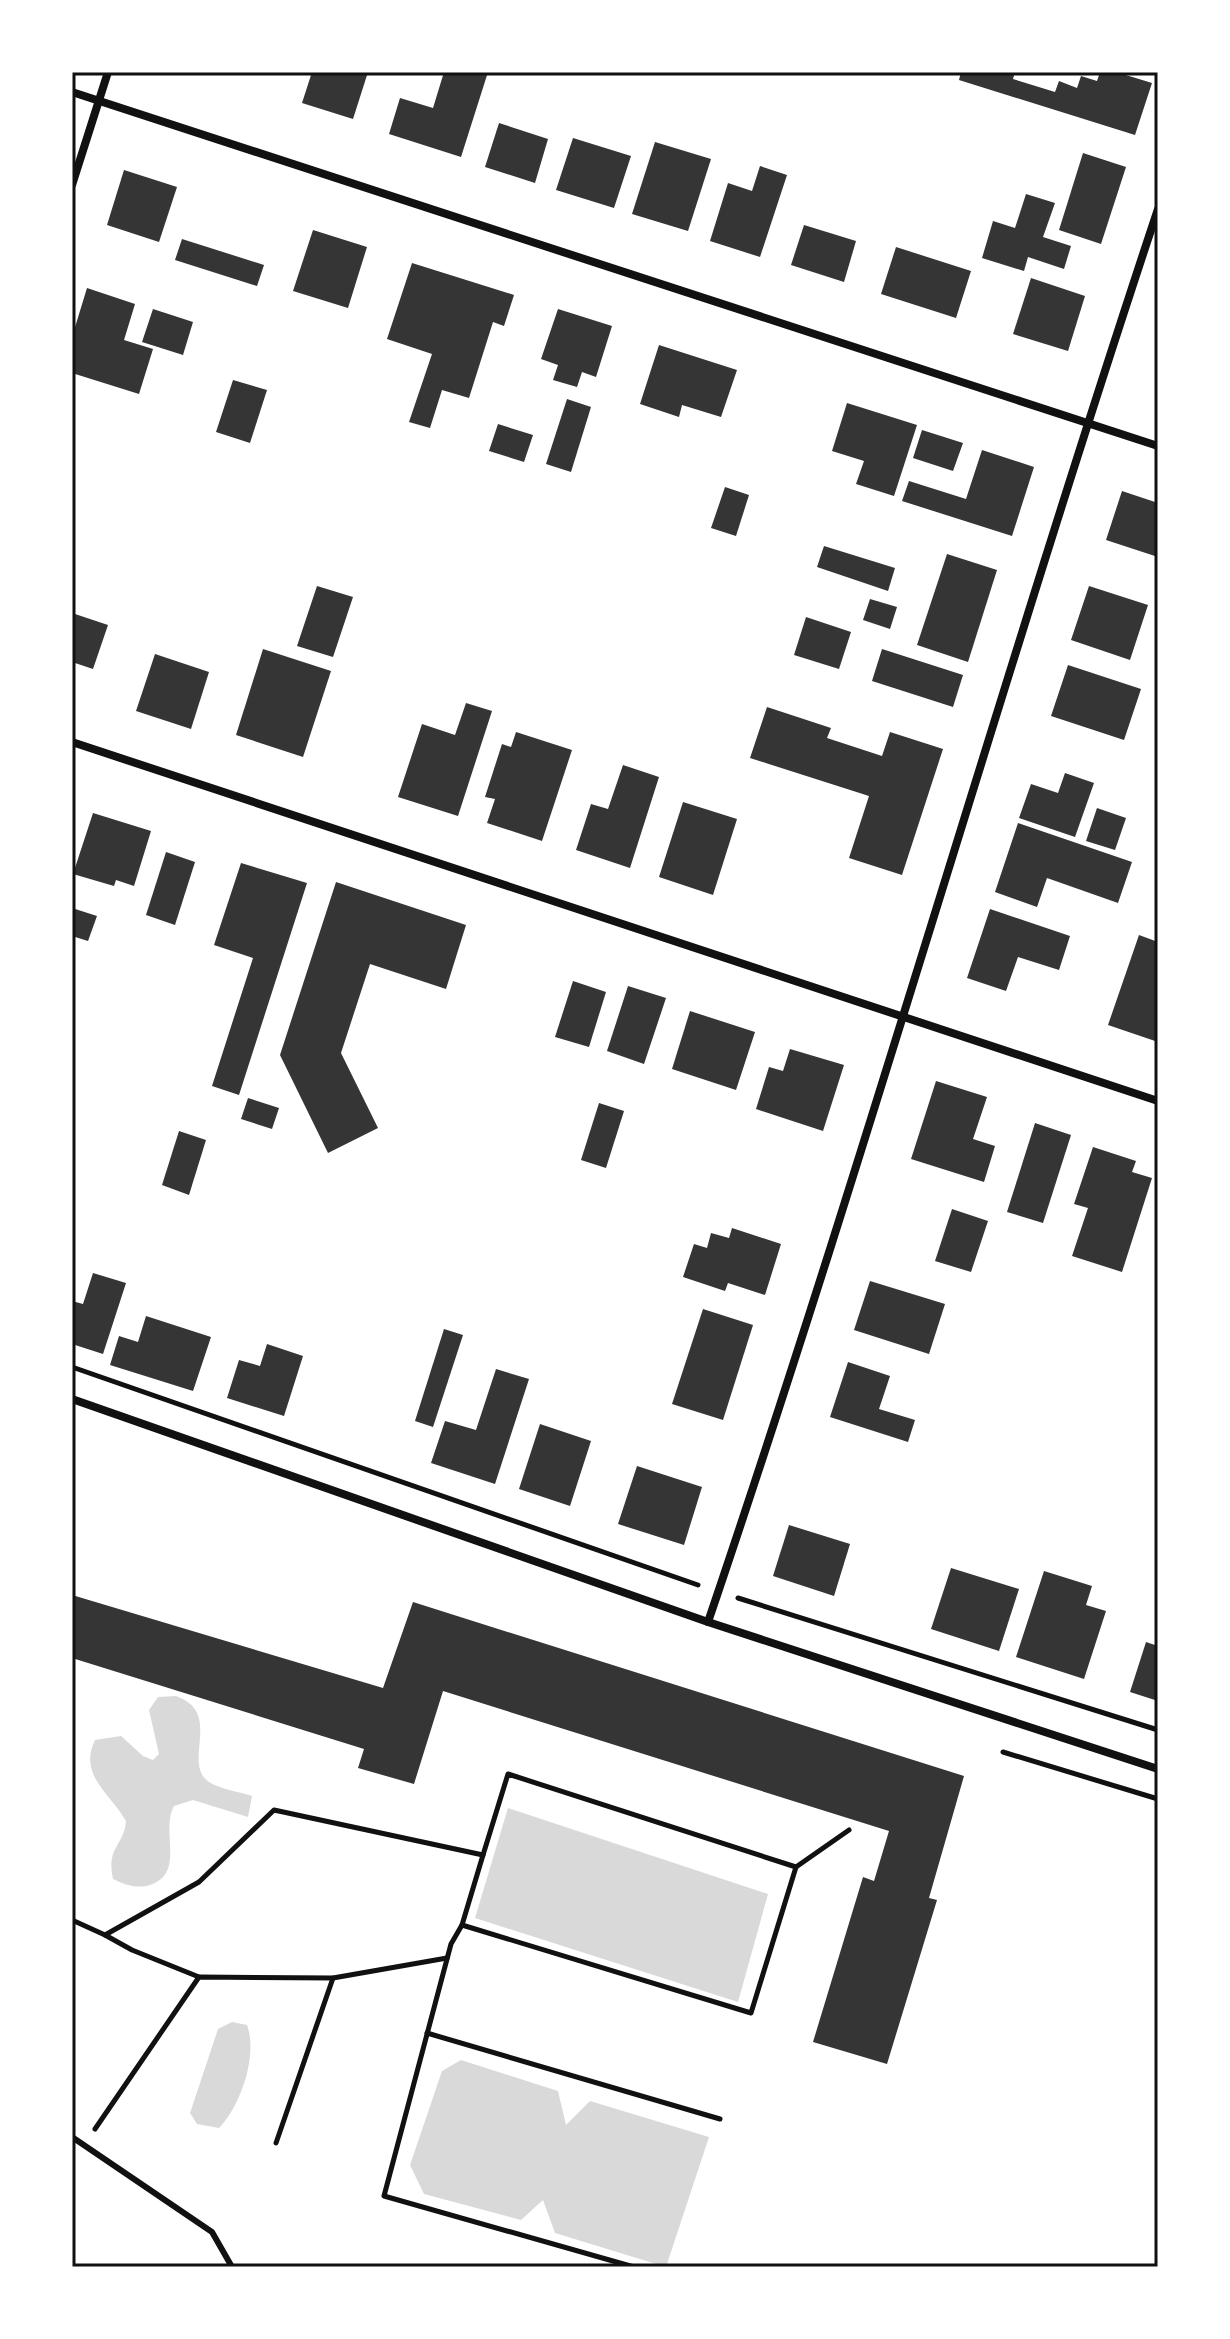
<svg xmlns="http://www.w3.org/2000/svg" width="1230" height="2339" font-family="Signika,sans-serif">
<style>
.water{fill:#d9d9d9}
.building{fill:#353535}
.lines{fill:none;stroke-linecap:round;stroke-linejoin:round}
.path{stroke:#111;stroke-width:5}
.service{stroke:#111;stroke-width:6}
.minor{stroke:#111;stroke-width:8}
.neatline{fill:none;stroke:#111;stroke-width:3}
</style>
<rect width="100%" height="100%" fill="#fff"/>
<g class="water">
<path d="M176,1696C224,1713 181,1763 209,1782C220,1789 240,1792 252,1796L248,1817L193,1800L174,1806C160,1831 186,1873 150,1885C137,1889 125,1885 113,1879C106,1847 124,1846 126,1821C110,1793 78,1775 95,1740L121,1736L143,1756L153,1760L159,1754L149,1710L158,1697Z"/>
<path d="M508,1808L768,1894L738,2002L475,1918Z"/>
<path d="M232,2022L247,2025C258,2055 241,2105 219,2128L197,2124L190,2113L218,2029Z"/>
<path d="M461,2060L558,2091L566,2125L590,2101L709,2137L666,2267L555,2233L543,2200L521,2220L424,2194L410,2165L442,2071Z"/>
</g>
<g class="building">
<path d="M312,72H368L353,119L302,103Z"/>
<path d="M444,72H488L461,157L389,134L400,98L433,108Z"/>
<path d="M961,72H1015L1013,79L1055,92L1059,81L1077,88L1081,76L1097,81L1100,72H1116L1152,83L1135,135L959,80Z"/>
<path d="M499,123L548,139L535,183L485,167Z"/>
<path d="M573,138L631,156L614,208L556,190Z"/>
<path d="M655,142L711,159L688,231L632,214Z"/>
<path d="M1083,153L1126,167L1101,244L1059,230Z"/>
<path d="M760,166L787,175L760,257L710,241L728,183L752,191Z"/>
<path d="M124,170L177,187L159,242L107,225Z"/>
<path d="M1026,194L1055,203L1043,237L1071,246L1064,269L1028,257L1024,271L982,258L993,221L1015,228Z"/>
<path d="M804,225L856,241L844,282L791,265Z"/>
<path d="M313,230L367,247L348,308L293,291Z"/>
<path d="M182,239L264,265L257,286L175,260Z"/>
<path d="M896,247L971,271L956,318L881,294Z"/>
<path d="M412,263L514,295L504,326L493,322L469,398L442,390L430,428L409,422L432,354L387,339Z"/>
<path d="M1031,278L1085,296L1068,351L1013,334Z"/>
<path d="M87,288L135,304L124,340L153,349L139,394L72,373V337Z"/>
<path d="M153,309L193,322L183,355L142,342Z"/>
<path d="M558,309L612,326L596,377L582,372L577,387L553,380L558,365L541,359Z"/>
<path d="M659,345L737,370L721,417L682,405L679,417L640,404Z"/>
<path d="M233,380L267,390L250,443L216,432Z"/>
<path d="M567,399L591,407L571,472L546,464Z"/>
<path d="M847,403L917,425L894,496L856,484L864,461L832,451Z"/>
<path d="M498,424L533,435L524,462L489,451Z"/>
<path d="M922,430L963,443L953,471L913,458Z"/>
<path d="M982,450L1034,467L1012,536L902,501L909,481L966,499Z"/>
<path d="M725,487L749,495L736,536L711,528Z"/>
<path d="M1122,491L1158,503V557L1106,540Z"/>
<path d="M824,546L895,568L888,591L817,567Z"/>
<path d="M947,554L997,570L968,662L917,645Z"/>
<path d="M317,586L353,597L333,657L297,646Z"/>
<path d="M1089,586L1148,605L1130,660L1071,640Z"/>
<path d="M870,599L897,607L890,629L863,620Z"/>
<path d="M72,613L108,625L93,669L72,662Z"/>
<path d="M806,617L851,632L839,669L794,655Z"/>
<path d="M263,649L331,671L303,757L236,735Z"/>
<path d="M882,649L963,675L953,707L872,681Z"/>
<path d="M155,654L209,672L191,729L136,711Z"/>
<path d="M1068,665L1141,689L1124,740L1051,716Z"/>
<path d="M466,703L492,711L458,816L398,797L422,724L455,735Z"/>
<path d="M767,707L831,728L827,738L882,756L890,732L943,749L902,875L849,858L869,796L750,758Z"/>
<path d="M516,732L572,750L542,841L487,823L495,799L485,797L502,744L511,747Z"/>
<path d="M623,765L659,777L630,868L576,850L591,804L608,809Z"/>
<path d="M1065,773L1094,783L1075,837L1019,818L1031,784L1058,793Z"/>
<path d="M683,802L737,819L713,895L659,877Z"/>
<path d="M1097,808L1126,818L1115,850L1086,841Z"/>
<path d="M93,813L151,831L134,886L116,880L114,886L73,874Z"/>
<path d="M1018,823L1132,862L1118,903L1047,878L1037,907L995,892Z"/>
<path d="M166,852L195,862L175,925L146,915Z"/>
<path d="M241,863L307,883L239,1095L212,1086L253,958L214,945Z"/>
<path d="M336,882L466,925L446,989L370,964L341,1053L378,1128L328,1153L280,1055Z"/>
<path d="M72,908L97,916L88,941L72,936Z"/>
<path d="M990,909L1070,936L1059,970L1018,957L1006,991L967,978Z"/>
<path d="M1139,935L1158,942V1042L1108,1025Z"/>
<path d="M573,981L606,992L589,1047L555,1037Z"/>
<path d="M628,986L666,998L644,1064L607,1051Z"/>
<path d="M690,1011L755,1032L736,1090L672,1069Z"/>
<path d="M790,1049L844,1065L823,1131L756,1109L769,1067L783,1071Z"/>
<path d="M936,1081L987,1097L973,1139L995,1146L984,1182L911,1159Z"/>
<path d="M248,1098L279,1108L272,1129L241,1119Z"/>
<path d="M599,1103L624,1111L606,1168L581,1160Z"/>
<path d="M1035,1123L1071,1135L1043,1223L1007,1212Z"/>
<path d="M179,1131L206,1140L189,1195L162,1185Z"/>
<path d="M1093,1147L1136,1161L1132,1172L1152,1178L1122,1272L1072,1256L1088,1208L1074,1204Z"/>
<path d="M952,1209L988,1221L971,1272L935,1261Z"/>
<path d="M732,1228L781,1244L765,1295L728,1283L725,1291L683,1277L694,1244L707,1248L711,1233L729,1238Z"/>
<path d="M93,1273L126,1283L103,1354L72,1344V1301L83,1304Z"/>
<path d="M870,1281L945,1304L929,1354L854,1330Z"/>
<path d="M703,1309L753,1325L723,1420L672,1404Z"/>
<path d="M146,1316L211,1337L193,1391L110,1365L119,1336L138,1342Z"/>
<path d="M444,1329L463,1335L433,1427L415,1421Z"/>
<path d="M267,1344L303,1356L284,1416L227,1398L239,1360L260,1366Z"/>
<path d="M848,1362L890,1376L879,1409L915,1420L908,1442L830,1417Z"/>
<path d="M496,1369L529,1379L495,1484L431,1463L445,1421L476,1430Z"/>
<path d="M540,1424L591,1441L570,1506L519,1489Z"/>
<path d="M637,1466L702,1487L684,1545L618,1524Z"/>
<path d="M789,1525L850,1544L834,1596L773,1576Z"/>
<path d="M951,1568L1019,1589L999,1651L931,1629Z"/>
<path d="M1044,1571L1092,1586L1086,1605L1106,1611L1084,1679L1016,1657Z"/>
<path d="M72,1595L383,1688L413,1602L964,1776L929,1898L937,1900L887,2064L813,2042L863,1877L874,1881L889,1831L443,1691L414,1784L358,1768L364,1749L72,1658Z"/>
<path d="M1146,1642L1158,1646V1701L1130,1692Z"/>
</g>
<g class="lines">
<g class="path">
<path d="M72,1367L698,1585"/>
<path d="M738,1598L1158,1730"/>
<path d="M1003,1752L1158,1799"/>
<path d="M483,1855L462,1925L751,2013L796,1867"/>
<path d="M72,1920L105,1935"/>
<path d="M462,1925L451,1944L384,2196L634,2267"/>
<path d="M199,1977L132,1950L105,1935L199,1882L274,1810L483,1855L508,1774L796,1867L849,1830"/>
<path d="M427,2033L720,2119"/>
<path d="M95,2129L199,1977L333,1978L447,1958"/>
<path d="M276,2143L333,1978"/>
</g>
<path class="service" d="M72,2137L212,2232L232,2267"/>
<g class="minor">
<path d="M72,92L1158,446"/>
<path d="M72,185L108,72"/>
<path d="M72,742L1158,1101"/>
<path d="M72,1399L708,1622L1158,1769"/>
<path d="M708,1622C867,1154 1002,678 1158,209"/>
</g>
</g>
<rect width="1230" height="2339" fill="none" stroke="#ffffff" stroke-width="148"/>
<rect x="74" y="74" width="1082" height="2191" class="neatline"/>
</svg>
